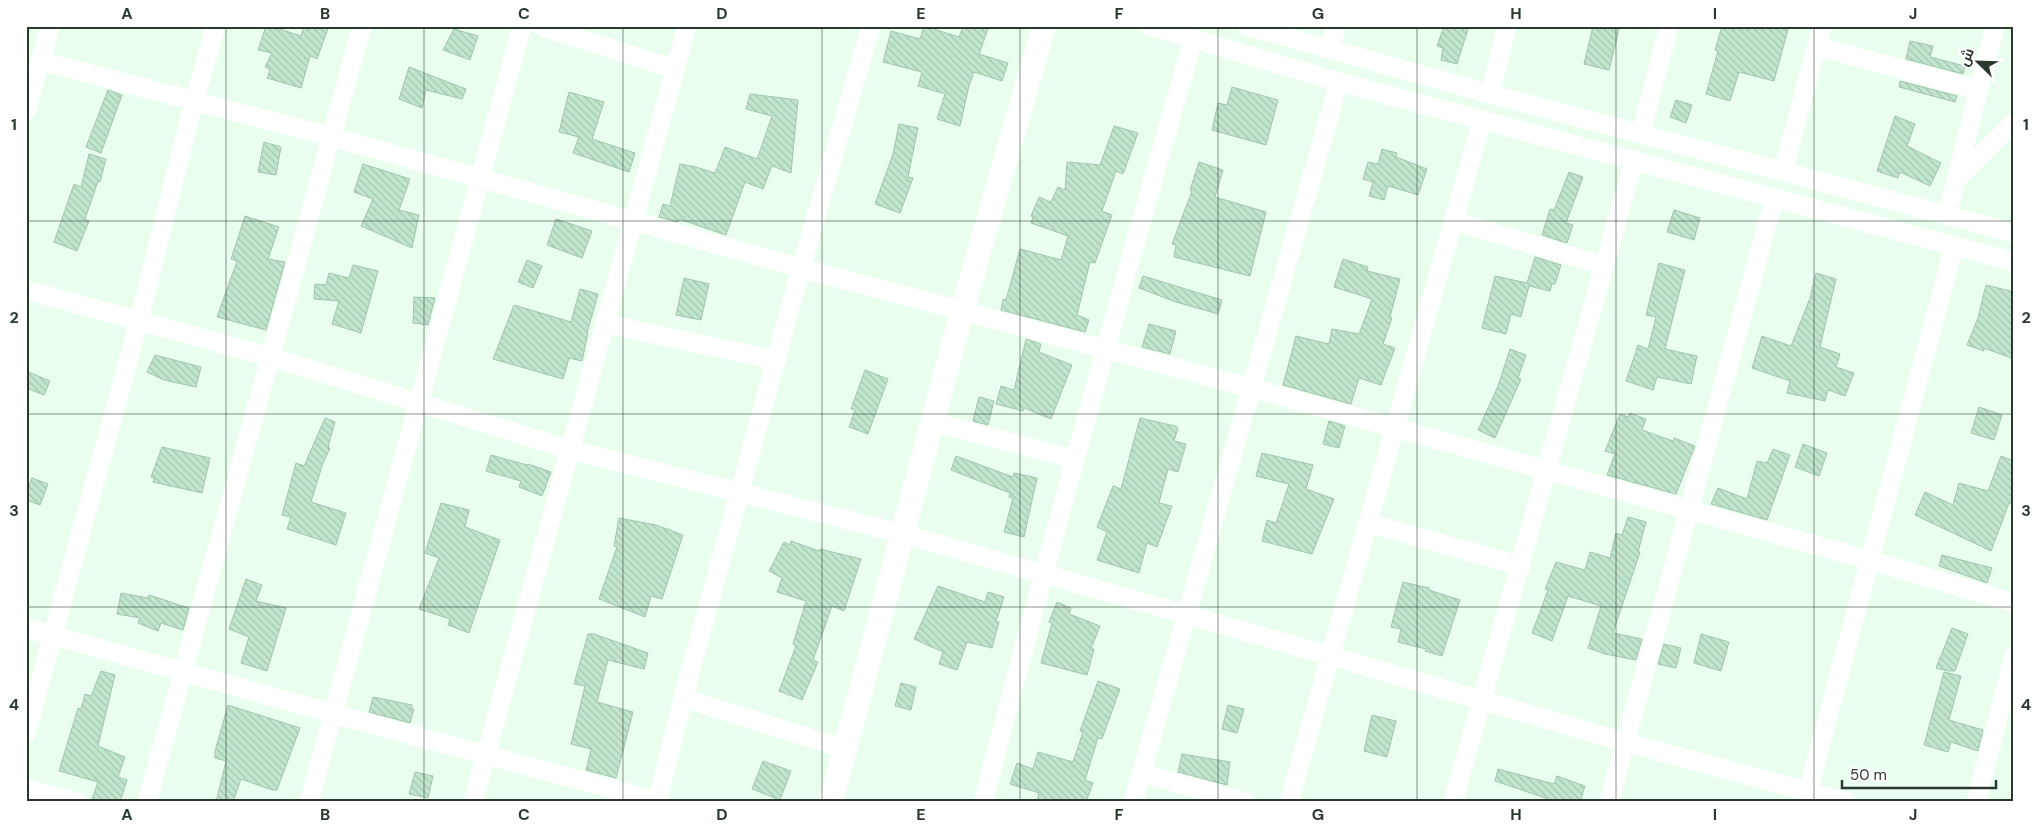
<svg xmlns="http://www.w3.org/2000/svg" width="2040" height="828" font-family="'DM Sans',Cairo,sans-serif">
<style>
.building{fill:url(#building-back-hatch);stroke:#a2c5ae}
.lines{fill:none;stroke-linecap:round;stroke-linejoin:round}
.minor{stroke:#fff;stroke-width:19}
.tertiary{stroke:#fff;stroke-width:24}
.grid{fill:none;stroke:#2a382e;stroke-width:1;stroke-opacity:0.55}
.neatline{fill:none;stroke:#2a382e;stroke-width:2}
.grid-label{font-size:16px;text-anchor:middle;font-weight:bold;fill:#2a382e}
</style>
<defs>
<pattern id="building-back-hatch" width="6" height="6" patternUnits="userSpaceOnUse" patternTransform="scale(1.25)"><rect width="6" height="6" fill="#c1e5cd"/><path d="M-1 5l2 2M0 0l6 6M5-1l2 2" fill="none" stroke="#a6c5b0"/></pattern>
</defs>
<rect width="100%" height="100%" fill="#e9feef"/>
<g class="building">
<path d="M266,26H271L301,36L304,26H329L317,59L310,56L301,88L267,78L270,70L265,67L272,53L258,50Z"/>
<path d="M924,26L959,37L963,26H989L979,54L1008,63L1002,81L974,72L969,86L960,126L937,119L945,94L918,86L922,72L883,62L891,31L920,39Z"/>
<path d="M1444,26H1469L1457,64L1441,60L1443,48L1437,46Z"/>
<path d="M1593,26H1620L1609,70L1584,64Z"/>
<path d="M1722,26H1789L1774,81L1739,72L1730,101L1706,94L1718,51L1715,50Z"/>
<path d="M454,29L478,36L470,60L443,50Z"/>
<path d="M1910,41L1933,46L1930,57L1965,66L1963,74L1906,59Z"/>
<path d="M409,67L466,89L462,99L426,90L422,108L399,99Z"/>
<path d="M1900,81L1957,96L1955,102L1899,87Z"/>
<path d="M1232,87L1278,100L1266,145L1212,130L1218,103L1227,105Z"/>
<path d="M108,90L122,95L101,153L86,147Z"/>
<path d="M569,92L604,102L592,139L635,153L629,172L573,153L579,137L559,132Z"/>
<path d="M750,94L798,100L791,173L772,166L763,189L745,182L726,235L679,219L678,222L659,217L663,204L670,206L680,164L696,167L715,173L725,147L757,159L772,116L746,109Z"/>
<path d="M1676,100L1692,105L1686,123L1670,117Z"/>
<path d="M1895,116L1915,124L1907,146L1941,163L1930,186L1900,172L1898,178L1877,171Z"/>
<path d="M899,124L918,128L908,177L913,178L900,213L875,204L893,154Z"/>
<path d="M1114,126L1138,133L1123,174L1116,171L1102,211L1112,215L1095,263L1090,262L1077,315L1089,320L1085,332L1001,310L1003,299L1006,300L1020,249L1061,260L1068,236L1031,223L1033,217L1031,216L1039,197L1051,202L1058,187L1065,190L1067,162L1100,165Z"/>
<path d="M264,142L281,147L276,175L258,172Z"/>
<path d="M1382,149L1397,153L1396,157L1427,169L1418,195L1388,186L1384,200L1369,196L1373,182L1363,179L1368,162L1378,164Z"/>
<path d="M89,154L106,159L100,182L98,181L85,219L89,221L77,251L54,242L74,184L81,187Z"/>
<path d="M1199,162L1223,170L1215,197L1266,212L1250,276L1174,257L1176,245L1172,244L1192,191L1190,190Z"/>
<path d="M363,164L410,179L399,210L419,215L412,248L361,226L373,199L354,192Z"/>
<path d="M1569,172L1583,177L1566,223L1573,225L1567,243L1542,235L1550,209L1554,210Z"/>
<path d="M1674,210L1700,218L1694,240L1667,232Z"/>
<path d="M245,216L279,227L268,259L285,262L266,330L217,317L237,261L231,259Z"/>
<path d="M556,219L592,231L582,258L547,245Z"/>
<path d="M1535,257L1561,265L1555,284H1552L1550,291L1529,286L1521,317L1511,314L1506,334L1482,328L1495,276L1527,283Z"/>
<path d="M1343,259L1368,267L1367,271L1400,279L1390,317L1392,318L1383,344L1395,348L1381,385L1359,378L1351,404L1283,385L1296,336L1329,344L1332,329L1359,334L1372,299L1334,287Z"/>
<path d="M527,260L542,266L533,288L518,282Z"/>
<path d="M1659,263L1685,270L1665,349L1697,356L1691,384L1657,377L1653,390L1626,381L1638,345L1648,349L1656,317L1646,315Z"/>
<path d="M353,265L378,271L361,333L332,324L339,301L314,299L315,284L326,285L329,273L349,278Z"/>
<path d="M1816,273L1836,279L1820,347L1840,354L1836,367L1854,373L1845,396L1828,390L1825,401L1787,393L1790,381L1752,368L1762,336L1791,346L1810,298Z"/>
<path d="M1143,276L1222,300L1218,314L1176,302L1139,288Z"/>
<path d="M684,278L709,284L701,320L676,315Z"/>
<path d="M1986,285L2014,292V359L1984,348V351L1967,345L1978,318Z"/>
<path d="M580,289L598,294L587,333H588L582,361L569,358L563,379L493,359L514,305L571,322Z"/>
<path d="M414,297L435,298L428,325L413,323Z"/>
<path d="M1149,324L1176,331L1170,354L1142,347Z"/>
<path d="M1026,339L1041,344L1039,352L1072,365L1051,419L1024,408L1023,411L996,404L1001,386L1014,390Z"/>
<path d="M1510,349L1526,355L1518,378L1521,379L1495,438L1478,430L1498,386Z"/>
<path d="M155,355L201,367L196,387L164,380L147,372Z"/>
<path d="M865,370L888,379L868,434L849,427L855,410L851,409Z"/>
<path d="M26,371L50,381L44,395L26,388Z"/>
<path d="M979,397L994,401L988,425L973,421Z"/>
<path d="M1979,407L2002,415L1994,440L1971,433Z"/>
<path d="M1630,413L1646,419L1642,430L1673,441L1674,438L1695,446L1676,494L1607,475L1615,454L1605,451L1620,414L1628,417Z"/>
<path d="M325,418L335,422L328,447L330,448L323,463L311,502L346,513L336,545L287,529L291,517L282,515L296,463L304,466Z"/>
<path d="M1140,418L1175,426L1178,428L1174,441L1186,444L1178,472L1168,469L1159,503L1172,506L1157,547L1147,543L1139,573L1097,560L1107,532L1097,527L1113,486L1121,489Z"/>
<path d="M1329,421L1345,426L1339,448L1323,444Z"/>
<path d="M1803,444L1827,453L1819,476L1795,467Z"/>
<path d="M162,447L210,458L202,493L153,482L154,478L151,477Z"/>
<path d="M1773,449L1790,455L1767,520L1711,504L1718,488L1747,499L1757,461L1767,463Z"/>
<path d="M1262,453L1313,465L1306,489L1334,499L1312,554L1262,541L1267,520L1276,523L1289,484L1256,476Z"/>
<path d="M491,455L527,465L528,464L551,472L542,496L519,487L521,481L486,471Z"/>
<path d="M956,456L1013,477L1014,473L1037,478L1024,537L1004,532L1013,498L1009,497L1010,493L951,470Z"/>
<path d="M2001,456L2014,461V505L2009,503L1991,551L1915,515L1925,492L1953,505L1959,483L1988,491Z"/>
<path d="M32,478L48,484L40,505L26,500V493Z"/>
<path d="M441,503L469,510L465,527L500,540L469,633L448,625L450,619L419,609L439,558L425,553Z"/>
<path d="M1628,517L1646,522L1638,552H1640L1613,633L1642,639L1636,660L1605,654L1588,648L1601,606L1568,596L1552,641L1532,633L1548,590L1545,589L1556,562L1585,570L1590,552L1610,558L1616,533L1622,535Z"/>
<path d="M619,518L656,525L683,535L662,599L651,596L645,617L599,599L617,547L614,546Z"/>
<path d="M791,541L819,551L820,549L861,559L844,611L832,606L813,660L818,662L802,700L779,691L796,646L793,644L806,601L777,592L782,578L769,571L784,542L790,545Z"/>
<path d="M1942,555L1992,568L1987,583L1939,566Z"/>
<path d="M246,579L262,585L256,601L286,608L267,671L241,663L249,637L229,629Z"/>
<path d="M1403,582L1429,588V590L1460,600L1442,656L1425,651L1426,649L1398,642L1401,629L1391,627Z"/>
<path d="M938,586L985,602L988,592L1004,597L996,622H999L992,648L967,642L957,670L939,664L943,652L914,639Z"/>
<path d="M121,593L148,598L149,595L189,608L183,630L161,623L158,631L138,623L140,618L117,614Z"/>
<path d="M1057,602L1071,608L1069,614L1100,626L1091,649H1094L1087,675L1041,663L1052,623L1049,622Z"/>
<path d="M1952,628L1968,634L1955,671H1948L1936,668Z"/>
<path d="M588,634H594L648,653L644,669L608,660L597,702L633,712L616,778L586,770L591,749L571,744L585,686L574,684Z"/>
<path d="M1701,634L1729,642L1721,671L1694,663Z"/>
<path d="M1664,644L1681,648L1676,668L1658,664Z"/>
<path d="M101,671L115,675L98,746L125,757L118,777L127,780L120,802H91L98,782L59,771L78,708L81,709L85,694L91,696Z"/>
<path d="M1944,672L1961,676L1949,720L1983,730L1978,751L1951,742L1948,752L1924,745Z"/>
<path d="M1098,681L1120,689L1102,739L1098,738L1085,780L1093,783L1086,802H1037L1039,793L1010,784L1017,763L1033,769L1038,752L1073,762L1083,732L1080,731Z"/>
<path d="M901,683L916,687L911,710L895,706Z"/>
<path d="M373,697L412,705L411,709H414L410,723L369,712Z"/>
<path d="M228,705L300,728L277,790H272L241,779L233,802H216L226,761L215,758V751Z"/>
<path d="M1228,705L1244,709L1237,733L1222,729Z"/>
<path d="M1372,715L1396,721L1387,757L1364,751Z"/>
<path d="M1182,754L1230,762L1227,785L1178,772Z"/>
<path d="M763,761L791,771L780,800L752,789Z"/>
<path d="M1498,769L1554,784L1557,776L1585,786L1580,802H1557L1495,781Z"/>
<path d="M415,772L433,776L428,798L409,794Z"/>
</g>
<g class="lines">
<g class="minor">
<path d="M540,26L675,69"/>
<path d="M1149,26L1339,82L2014,262"/>
<path d="M1247,26L1490,94L2014,233"/>
<path d="M1816,46L1978,90"/>
<path d="M1330,49L1337,26"/>
<path d="M41,61L332,137L801,268L1252,388L1869,560L2014,603"/>
<path d="M1490,94L1507,26"/>
<path d="M26,111L50,26"/>
<path d="M1641,133L1669,26"/>
<path d="M1783,171L1822,26"/>
<path d="M1956,180L2014,122"/>
<path d="M1947,215L1995,26"/>
<path d="M1454,221L1605,266"/>
<path d="M26,290L271,357L571,450L903,534L1331,656L1624,742L1847,802"/>
<path d="M606,324L776,360"/>
<path d="M933,422L1074,459"/>
<path d="M1368,523L1521,566"/>
<path d="M26,628L334,714L661,802"/>
<path d="M683,698L845,749"/>
<path d="M26,733L139,321L194,101L216,26"/>
<path d="M1141,773L1245,802"/>
<path d="M26,789L77,802"/>
<path d="M147,802L362,26"/>
<path d="M309,802L522,26"/>
<path d="M473,802L687,26"/>
<path d="M657,802L683,698L801,268L871,26"/>
<path d="M983,802C1050,547 1120,293 1193,40"/>
<path d="M1133,802L1339,82"/>
<path d="M1289,802L1482,120"/>
<path d="M1453,802L1634,160"/>
<path d="M1609,802L1774,199"/>
<path d="M1805,802L1954,246"/>
<path d="M1976,802L2014,656"/>
</g>
<path class="tertiary" d="M831,802L962,311L1044,26"/>
</g>
<path class="grid" d="M226,26V802M424,26V802M623,26V802M822,26V802M1020,26V802M1218,26V802M1417,26V802M1616,26V802M1814,26V802M26,221H2014M26,414H2014M26,607H2014"/>
<rect width="2040" height="828" fill="none" stroke="#ffffff" stroke-width="55"/>
<g transform="translate(1978 62) rotate(293)" stroke="#ffffff" stroke-width="4" paint-order="stroke">
<path d="M0-4L9 19L0 12L-9 19Z" fill="#2a382e"/>
<text y="-8" font-size="14" font-weight="bold" text-anchor="middle" fill="#2a382e">ش</text>
</g>
<path d="M1842 780v8h154v-8" fill="none" stroke="#2a382e" stroke-width="2.5"/>
<text x="1850" y="780" font-size="15" fill="#2a382e" stroke="#ffffff" stroke-width="4" paint-order="stroke">50 m</text>
<rect x="28" y="28" width="1984" height="772" class="neatline"/>
<g class="grid-label">
<text x="127" y="19">A</text>
<text x="325" y="19">B</text>
<text x="524" y="19">C</text>
<text x="722" y="19">D</text>
<text x="921" y="19">E</text>
<text x="1119" y="19">F</text>
<text x="1318" y="19">G</text>
<text x="1516" y="19">H</text>
<text x="1715" y="19">I</text>
<text x="1913" y="19">J</text>
<text x="14" y="130">1</text>
<text x="2026" y="130">1</text>
<text x="14" y="323">2</text>
<text x="2026" y="323">2</text>
<text x="14" y="516">3</text>
<text x="2026" y="516">3</text>
<text x="14" y="710">4</text>
<text x="2026" y="710">4</text>
<text x="127" y="820">A</text>
<text x="325" y="820">B</text>
<text x="524" y="820">C</text>
<text x="722" y="820">D</text>
<text x="921" y="820">E</text>
<text x="1119" y="820">F</text>
<text x="1318" y="820">G</text>
<text x="1516" y="820">H</text>
<text x="1715" y="820">I</text>
<text x="1913" y="820">J</text>
</g>
</svg>
